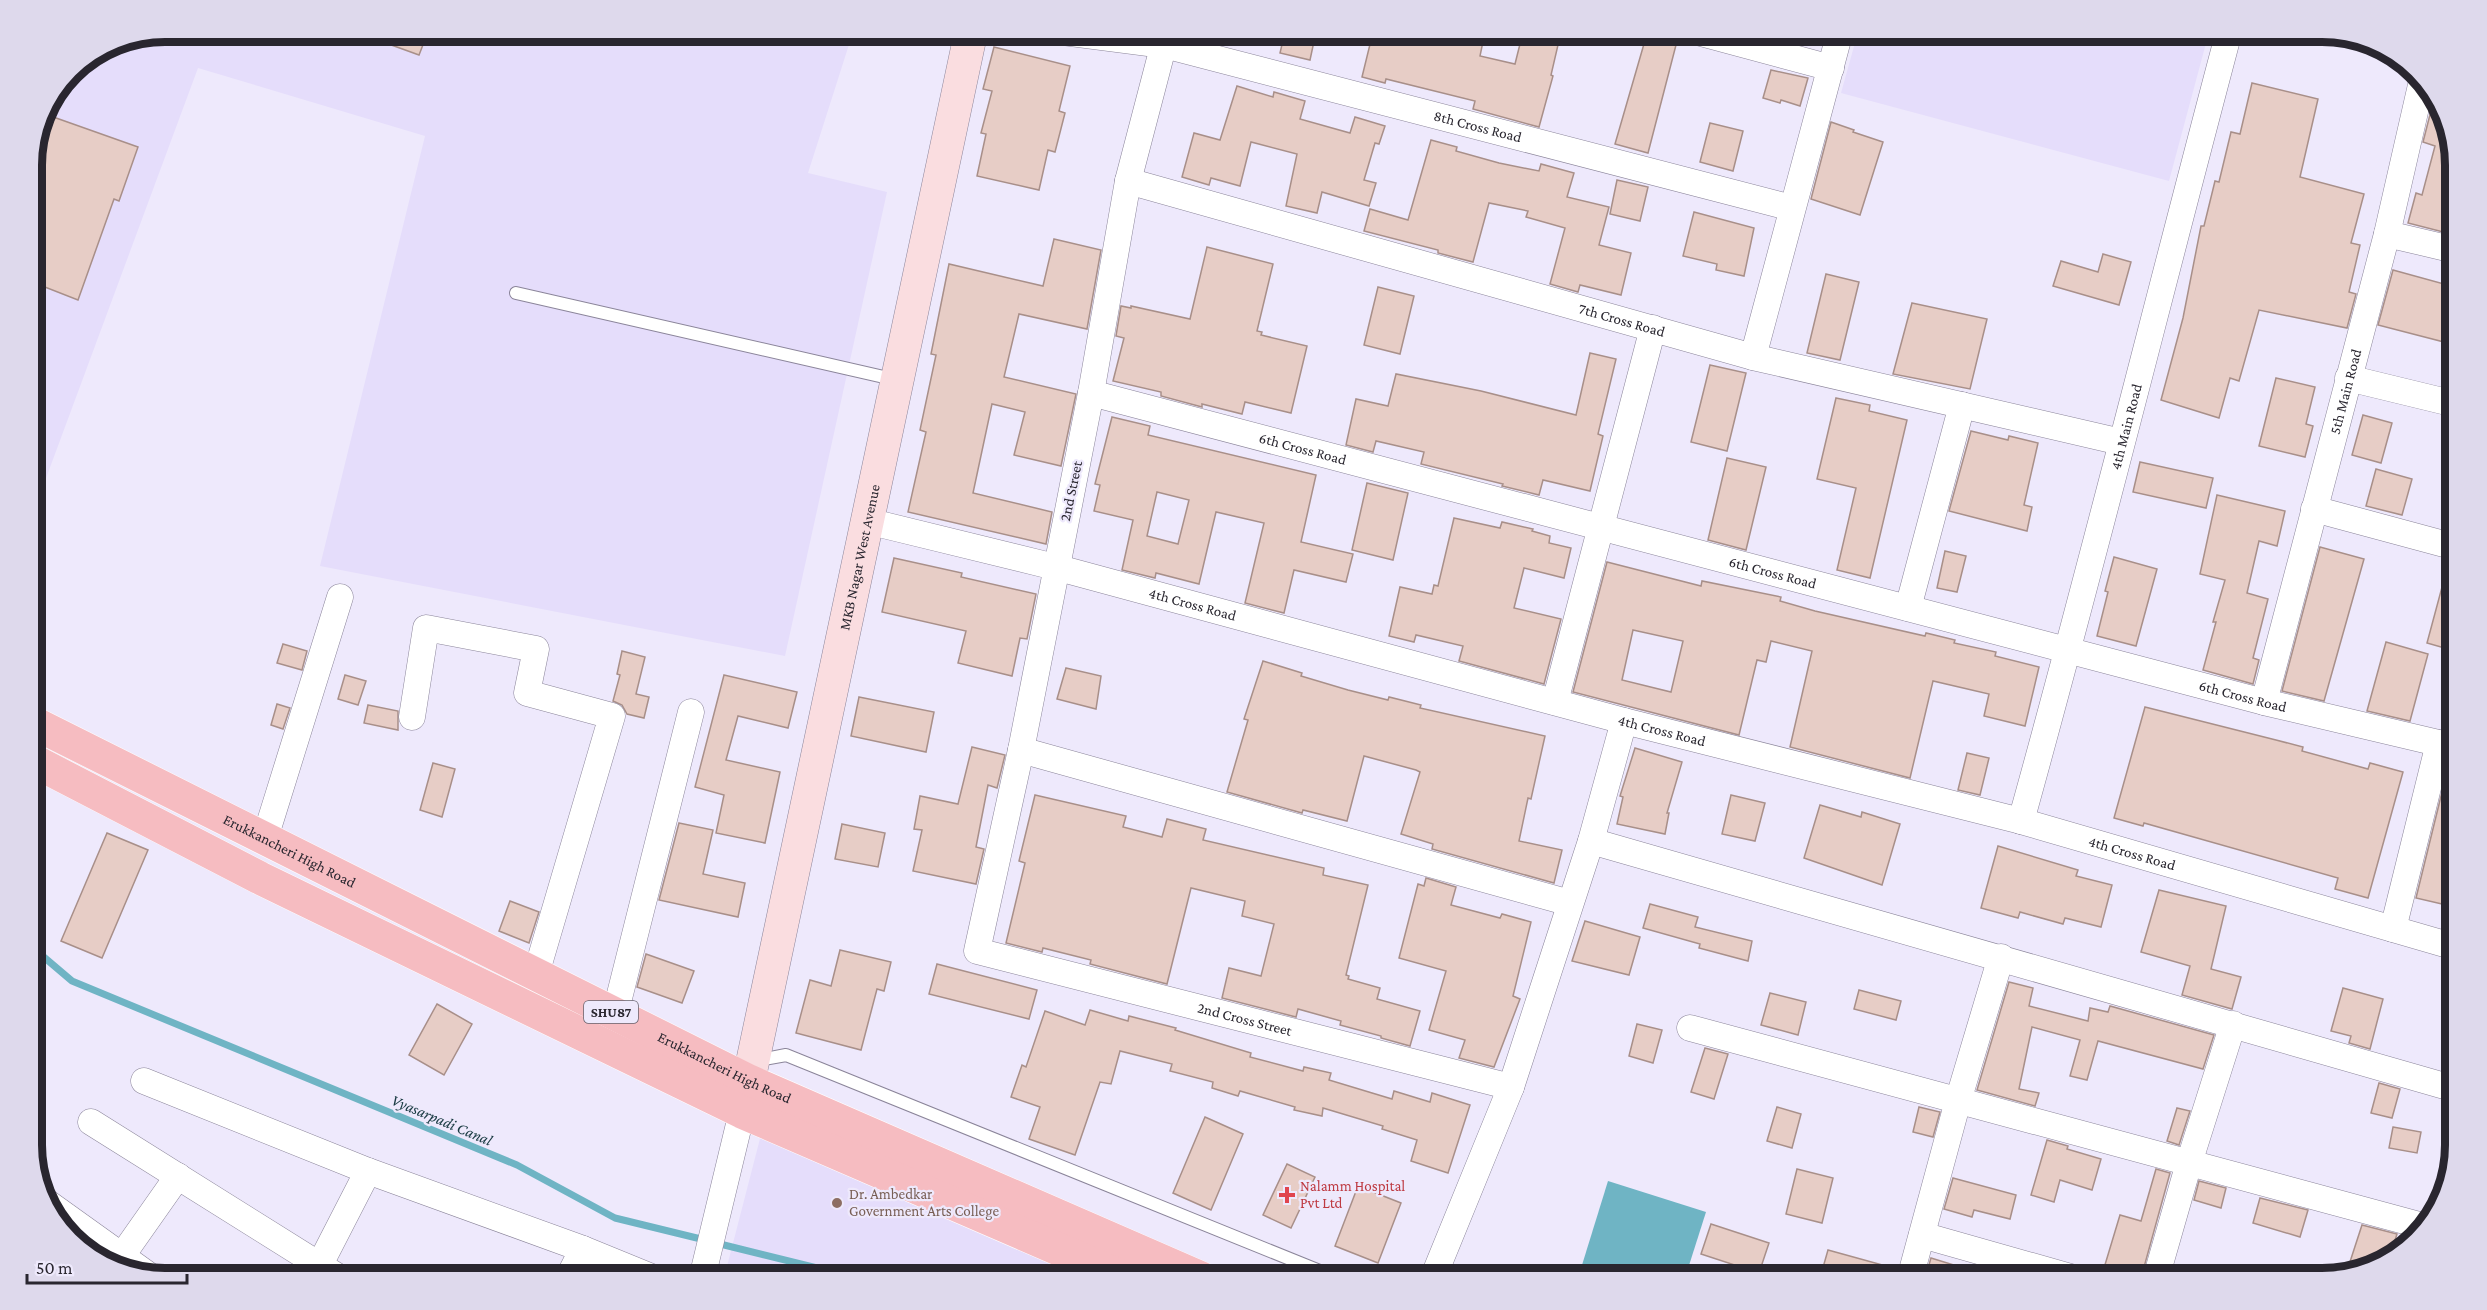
<svg xmlns="http://www.w3.org/2000/svg" width="2487" height="1310" font-family="'Crimson Pro',serif">
<style>
.built{fill:#e5ddfb}
.water{fill:#6fb4c4}
.lines{fill:none;stroke-linecap:round;stroke-linejoin:round}
.stream{stroke:#6fb4c4;stroke-width:7}
.building{fill:#e7cdc6;stroke:#a88f89;stroke-width:1.5;fill-rule:evenodd}
.service-casing{stroke:#8b859a;stroke-width:14}
.minor-casing{stroke:#8b859a;stroke-width:27}
.secondary-casing{stroke:#8b859a;stroke-width:34}
.primary-casing{stroke:#fff;stroke-width:34}
.service{stroke:#fff;stroke-width:12}
.minor{stroke:#fff;stroke-width:26}
.secondary{stroke:#fadde0;stroke-width:33}
.primary{stroke:#f6bcc1;stroke-width:33}
.health-dot{fill:#e0444e;stroke:#eee9fc;stroke-width:2}
.education-dot{fill:#8d6e63;stroke:#eee9fc;stroke-width:2}
.labels{text-anchor:middle;dominant-baseline:central;stroke-width:4.5;stroke-linejoin:round;paint-order:stroke}
.shield{fill:#eee9fc;stroke:#64606c;stroke-width:1.5}
.shield-label{font-size:14px;font-weight:bold;fill:#29262f}
.street-label{font-size:15px;fill:#29262f;stroke:#eee9fc}
.health-label{font-size:15px;fill:#be3a42;stroke:#eee9fc;text-anchor:start}
.education-label{font-size:15px;fill:#785e54;stroke:#eee9fc;text-anchor:start}
.water-label{font-size:16px;font-style:italic;fill:#193a42;stroke:#eee9fc}
.rim{fill:none;stroke:#29262f;stroke-width:8}
</style>
<rect width="100%" height="100%" fill="#eee9fc"/>
<g class="built">
<path d="M165,32H853L808,173L887,192L785,656L320,566L425,136L198,68L32,516V156L42,113L71,70L114,42Z"/>
<path d="M1858,32H2209L2169,181L1841,93Z"/>
<path d="M763,1127L1099,1278H724Z"/>
</g>
<path class="water" d="M1608,1181L1706,1212L1685,1278H1578Z"/>
<g class="lines">
<g class="stream">
<path d="M32,947L72,981L517,1165L615,1218L705,1240"/>
<path d="M716,1243L858,1278"/>
</g>
</g>
<g class="building">
<path d="M362,32H428L419,55L361,34Z"/>
<path d="M1285,32H1316L1310,60L1280,53Z"/>
<path d="M1373,32H1485L1480,56L1515,64L1523,32H1561L1551,75L1553,76L1539,127L1473,109L1475,101L1386,79L1385,83L1362,77Z"/>
<path d="M1646,37L1676,45L1648,153L1615,144Z"/>
<path d="M994,47L1070,66L1059,111L1065,113L1055,152L1048,150L1039,190L977,176L986,134L981,133L992,91L983,89Z"/>
<path d="M1771,70L1808,78L1800,106L1781,100L1780,103L1763,98Z"/>
<path d="M2252,83L2318,99L2300,177L2364,194L2351,243L2360,245L2349,292L2356,294L2347,328L2259,310L2239,381L2230,378L2219,418L2161,400L2183,318L2201,226H2204L2215,181L2219,182L2231,132L2240,134Z"/>
<path d="M1237,86L1273,97L1274,92L1305,101L1300,119L1350,133L1355,117L1385,126L1379,144L1375,143L1364,180L1376,183L1369,206L1322,192L1317,213L1286,206L1297,154L1251,142L1240,186L1211,178L1209,185L1182,177L1194,133L1220,140Z"/>
<path d="M2435,95L2455,156V235L2408,223L2416,193L2422,195L2435,146L2423,142Z"/>
<path d="M42,113L138,147L119,201L114,199L78,300L32,282V156Z"/>
<path d="M1831,122L1854,130L1853,132L1883,142L1860,215L1811,199Z"/>
<path d="M1710,123L1743,131L1733,171L1700,162Z"/>
<path d="M1431,140L1457,147L1456,151L1499,163L1539,171L1541,164L1574,173L1567,197L1609,207L1599,245L1631,253L1621,295L1580,285L1578,292L1550,284L1565,228L1526,217L1528,211L1489,203L1473,262L1438,253V250L1364,231L1370,209L1408,220Z"/>
<path d="M1617,180L1648,187L1640,221L1610,214Z"/>
<path d="M1694,212L1754,228L1744,276L1716,270L1717,264L1683,256Z"/>
<path d="M1054,239L1101,250L1087,329L1019,314L1004,377L1076,394L1061,466L1014,455L1025,412L992,404L973,493L1052,512L1046,544L908,512L926,432L920,430L936,355L931,354L949,264L1043,286Z"/>
<path d="M1207,247L1273,264L1257,331L1262,332L1261,335L1307,346L1291,413L1245,402L1242,414L1202,404V407L1161,396V392L1113,381L1124,338L1116,336L1121,306L1131,308V306L1190,319Z"/>
<path d="M2103,254L2131,262L2119,305L2053,286L2061,261L2098,272Z"/>
<path d="M2393,270L2455,287V302L2444,342L2378,325Z"/>
<path d="M1826,274L1859,282L1840,360L1807,353Z"/>
<path d="M1378,287L1414,296L1400,354L1364,345Z"/>
<path d="M1912,303L1987,319L1970,389L1893,374Z"/>
<path d="M1590,353L1616,359L1598,434L1603,436L1590,491L1543,480L1539,495L1502,486L1503,484L1421,464L1424,452L1376,441L1373,452L1346,445L1356,399L1388,406L1396,374L1481,391L1576,415Z"/>
<path d="M1710,365L1746,373L1727,451L1691,442Z"/>
<path d="M2276,378L2315,387L2306,424L2313,426L2305,457L2259,446Z"/>
<path d="M1836,398L1870,405L1869,411L1907,420L1870,578L1837,570L1856,488L1817,479Z"/>
<path d="M2363,415L2392,423L2381,463L2352,455Z"/>
<path d="M1112,417L1150,426L1148,435L1316,475L1301,542L1353,554L1346,582L1294,570L1284,613L1245,603L1264,523L1216,512L1199,584L1156,573L1155,578L1122,570L1133,520L1094,511L1100,485L1095,484ZM1157,492L1189,500L1178,544L1147,536Z"/>
<path d="M1971,431L2008,440L2009,436L2038,443L2024,505L2032,507L2027,531L1949,511Z"/>
<path d="M1727,458L1766,467L1746,550L1708,540Z"/>
<path d="M2140,462L2213,478L2206,508L2133,492Z"/>
<path d="M2376,469L2412,479L2402,515L2366,506Z"/>
<path d="M1367,483L1408,493L1393,560L1352,550Z"/>
<path d="M2217,495L2285,511L2277,546L2259,541L2247,593L2268,599L2253,658L2259,660L2253,684L2203,670L2216,622H2213L2225,580L2200,574Z"/>
<path d="M1454,518L1500,528L1502,522L1533,529L1532,531L1550,536L1549,543L1571,548L1564,578L1524,568L1514,608L1561,619L1544,684L1459,661L1463,646L1416,635L1414,642L1389,636L1400,587L1432,594L1434,585L1438,586Z"/>
<path d="M2320,547L2364,559L2324,701L2282,691Z"/>
<path d="M1945,551L1966,556L1957,592L1937,588Z"/>
<path d="M2114,557L2157,569L2136,646L2097,636L2108,592L2105,591Z"/>
<path d="M894,558L962,573L961,577L1036,594L1027,639L1020,638L1012,676L958,663L966,631L882,612Z"/>
<path d="M2449,561L2455,562V651L2427,643Z"/>
<path d="M1607,562L1701,586L1702,581L1781,597L1780,601L1815,611L1925,636L1926,633L1955,640L1954,643L1996,652L1995,656L2039,667L2025,726L1984,716L1989,694L1933,681L1910,778L1790,747L1812,651L1771,641L1766,662L1757,660L1739,735L1573,692ZM1633,630L1683,641L1671,692L1622,680Z"/>
<path d="M2386,642L2428,654L2410,721L2367,711Z"/>
<path d="M283,644L307,651L302,670L277,663Z"/>
<path d="M622,651L645,657L636,694L649,697L644,718L627,714L622,705L613,701L620,675L617,674Z"/>
<path d="M1263,661L1302,673L1301,676L1348,690L1388,700L1389,697L1421,705L1420,708L1545,736L1531,799L1528,798L1519,841L1562,850L1554,883L1432,849L1433,844L1401,834L1420,772L1416,770L1364,756L1347,821L1303,810L1302,813L1227,792L1248,720L1244,719Z"/>
<path d="M1066,668L1101,676L1096,709L1057,699Z"/>
<path d="M345,675L366,681L358,705L338,699Z"/>
<path d="M724,675L797,692L788,728L738,716L726,760L780,772L765,843L716,833L724,795L695,787Z"/>
<path d="M859,697L934,712L926,752L851,736Z"/>
<path d="M277,704L290,708L283,729L271,725Z"/>
<path d="M368,705L398,711V730L364,723Z"/>
<path d="M2145,707L2276,740L2303,747L2302,751L2368,769L2370,763L2403,772L2368,898L2335,889L2338,878L2144,823L2143,826L2114,818Z"/>
<path d="M972,747L1005,755L997,788L988,785L976,847L984,849L976,884L913,871L922,830L914,829L920,796L958,804Z"/>
<path d="M1635,748L1682,762L1667,813H1669L1665,834L1617,824L1623,797L1620,796Z"/>
<path d="M1967,753L1989,758L1980,795L1958,790Z"/>
<path d="M433,763L455,769L442,817L420,810Z"/>
<path d="M2444,784L2455,787V907L2416,898Z"/>
<path d="M1035,795L1126,816L1123,827L1162,837L1167,819L1206,829L1203,840L1324,868L1323,875L1368,885L1346,975L1349,976L1348,979L1380,988L1377,999L1420,1011L1410,1046L1381,1038V1036L1340,1025L1341,1021L1298,1009L1296,1017L1222,998L1229,968L1261,976L1274,924L1242,916L1245,901L1191,888L1167,984L1090,964L1091,960L1043,948L1042,952L1006,943L1025,863L1019,861Z"/>
<path d="M1731,795L1765,803L1755,841L1722,834Z"/>
<path d="M1820,805L1861,817L1862,812L1900,824L1882,885L1804,858Z"/>
<path d="M679,823L713,830L703,874L745,883L738,917L659,900Z"/>
<path d="M842,824L885,833L878,867L835,859Z"/>
<path d="M107,833L148,850L102,958L61,941Z"/>
<path d="M1998,846L2078,870L2076,876L2112,885L2101,927L2065,918L2063,924L2020,912L2018,918L1981,908Z"/>
<path d="M1426,878L1456,887L1451,905L1500,918L1502,914L1531,922L1513,996L1520,999L1494,1067L1459,1058L1465,1040L1429,1030L1446,971L1399,958L1418,884L1424,886Z"/>
<path d="M2159,890L2226,906L2211,969L2241,977L2232,1009L2182,995L2190,966L2141,952Z"/>
<path d="M510,901L539,912L529,943L499,931Z"/>
<path d="M1650,904L1698,917L1695,927L1752,941L1748,961L1699,948L1700,944L1643,928Z"/>
<path d="M1585,921L1640,937L1629,975L1572,961Z"/>
<path d="M840,950L891,962L884,991L877,989L861,1050L796,1033L810,980L831,986Z"/>
<path d="M646,954L694,971L682,1003L637,987Z"/>
<path d="M937,964L1037,990L1029,1019L929,994Z"/>
<path d="M2009,982L2033,988L2029,1006L2088,1021L2090,1008L2108,1012L2110,1006L2214,1035L2203,1069L2098,1041L2087,1080L2070,1076L2080,1040L2032,1027L2019,1089L2039,1093L2035,1106L1977,1090Z"/>
<path d="M2343,988L2383,999L2370,1049L2349,1043L2351,1036L2331,1031Z"/>
<path d="M1859,990L1901,1001L1896,1020L1854,1009Z"/>
<path d="M1770,993L1806,1002L1798,1035L1761,1025Z"/>
<path d="M437,1004L472,1024L444,1075L409,1055Z"/>
<path d="M1090,1010L1128,1021L1129,1016L1176,1028L1175,1030L1251,1053L1250,1057L1303,1071L1304,1067L1331,1073L1329,1080L1392,1099L1394,1091L1430,1102L1432,1093L1470,1105L1448,1173L1411,1161L1417,1140L1382,1129L1383,1126L1323,1108L1322,1116L1294,1110L1295,1107L1240,1091L1238,1096L1212,1088L1213,1082L1170,1071L1172,1064L1120,1051L1111,1084L1100,1082L1075,1155L1029,1139L1040,1107L1011,1097L1022,1065L1026,1067L1045,1011L1085,1025Z"/>
<path d="M1637,1024L1662,1030L1653,1063L1629,1056Z"/>
<path d="M1705,1048L1728,1054L1714,1099L1691,1092Z"/>
<path d="M2379,1083L2400,1089L2392,1118L2371,1113Z"/>
<path d="M1777,1107L1801,1114L1792,1148L1767,1141Z"/>
<path d="M1919,1107L1940,1112L1933,1137L1913,1132Z"/>
<path d="M2177,1108L2190,1111L2179,1145L2167,1141Z"/>
<path d="M1205,1117L1243,1134L1211,1210L1173,1193Z"/>
<path d="M2393,1127L2421,1132L2417,1153L2389,1148Z"/>
<path d="M2047,1140L2068,1146L2067,1149L2101,1159L2092,1190L2060,1180L2054,1202L2031,1195Z"/>
<path d="M1287,1164L1315,1177L1291,1228L1263,1215Z"/>
<path d="M1797,1169L1833,1178L1822,1223L1786,1214Z"/>
<path d="M2156,1169L2170,1173L2141,1278H2101L2120,1215L2141,1221Z"/>
<path d="M1953,1178L2016,1195L2010,1219L1974,1210L1972,1217L1944,1209Z"/>
<path d="M2199,1181L2226,1188L2221,1208L2194,1200Z"/>
<path d="M1358,1186L1401,1203L1378,1263L1335,1246Z"/>
<path d="M2260,1198L2308,1210L2300,1237L2253,1223Z"/>
<path d="M1711,1224L1769,1243L1759,1273L1701,1254Z"/>
<path d="M2362,1225L2397,1234L2389,1259L2347,1271Z"/>
<path d="M1828,1250L1897,1269L1895,1278H1820Z"/>
<path d="M1931,1258L1983,1274V1278H1938L1926,1275Z"/>
</g>
<g class="lines">
<g class="service-casing">
<g id="service">
<path d="M516,293L897,380"/>
<path d="M754,1061L786,1055L1337,1278"/>
</g>
</g>
<g class="minor-casing">
<g id="minor">
<path id="s1" d="M1063,32L1164,45L1792,208"/>
<path id="s2" d="M1167,32L1128,181L1091,393L1021,750L977,951L1511,1087"/>
<path d="M1697,32L1831,68"/>
<path id="s3" d="M1128,181L1753,357L2121,442"/>
<path d="M2387,234L2455,250"/>
<path d="M1753,357L1840,32"/>
<path d="M2348,378L2455,404"/>
<path id="s4" d="M1091,393L2264,702L2455,747"/>
<path d="M2314,509L2455,547"/>
<path id="s5" d="M867,521L1055,567L1624,721L2021,821L2455,947"/>
<path d="M1908,608L1962,405"/>
<path d="M1555,702L1653,328"/>
<path id="s6" d="M2264,702L2387,234L2422,81"/>
<path d="M412,717L426,628L536,649L527,693L612,716L536,974"/>
<path d="M1021,750L1570,903"/>
<path id="s7" d="M2021,821C2094,559 2159,295 2229,32"/>
<path d="M265,838L340,597"/>
<path d="M1591,841L2455,1089"/>
<path d="M2393,929L2439,743"/>
<path d="M615,1014L691,712"/>
<path d="M1690,1028L2423,1226"/>
<path d="M144,1081L368,1171L583,1249L654,1278"/>
<path d="M91,1122L340,1278"/>
<path d="M48,1203L147,1274"/>
<path d="M1922,1235L2074,1278"/>
<path d="M114,1267L178,1176"/>
<path d="M313,1278L368,1171"/>
<path d="M568,1278L583,1249"/>
<path d="M702,1278L742,1112"/>
<path d="M1433,1278L1511,1087L1591,841L1624,721"/>
<path d="M1910,1278L1958,1101L2001,957"/>
<path d="M2156,1278L2189,1163L2233,1024"/>
</g>
</g>
<g class="secondary-casing">
<g id="secondary">
<path id="s8" d="M743,1107L971,32"/>
</g>
</g>
<g class="primary-casing">
<g id="primary">
<path id="s9" d="M32,722L749,1081L1201,1278"/>
<path d="M32,760L260,878L742,1112L1125,1278"/>
</g>
</g>
<use href="#service" class="service"/>
<use href="#minor" class="minor"/>
<use href="#secondary" class="secondary"/>
<use href="#primary" class="primary"/>
</g>
<path class="health-dot" d="M1284 1186h6v6h6v6h-6v6h-6v-6h-6v-6h6z"/>
<circle class="education-dot" cx="837" cy="1203" r="6"/>
<g class="labels">
<rect class="shield" x="584" y="1001" width="54" height="22" rx="4.5"/>
<g class="shield-label">
<text x="611" y="1012">SHU87</text>
</g>
<g class="street-label">
<text stroke="none"><textPath href="#s1" startOffset="426">8th Cross Road</textPath></text>
<text stroke="none"><textPath href="#s3" startOffset="513">7th Cross Road</textPath></text>
<text stroke="none"><textPath href="#s6" startOffset="321">5th Main Road</textPath></text>
<text stroke="none"><textPath href="#s7" startOffset="408">4th Main Road</textPath></text>
<text stroke="none"><textPath href="#s4" startOffset="219">6th Cross Road</textPath></text>
<text transform="translate(1071 491) rotate(-78)">2nd Street</text>
<text stroke="none"><textPath href="#s8" startOffset="562">MKB Nagar West Avenue</textPath></text>
<text stroke="none"><textPath href="#s4" startOffset="705">6th Cross Road</textPath></text>
<text stroke="none"><textPath href="#s5" startOffset="336">4th Cross Road</textPath></text>
<text stroke="none"><textPath href="#s4" startOffset="1191">6th Cross Road</textPath></text>
<text stroke="none"><textPath href="#s5" startOffset="822">4th Cross Road</textPath></text>
<text stroke="none"><textPath href="#s9" startOffset="288">Erukkancheri High Road</textPath></text>
<text stroke="none"><textPath href="#s5" startOffset="1308">4th Cross Road</textPath></text>
<text stroke="none"><textPath href="#s2" startOffset="1215">2nd Cross Street</textPath></text>
<text stroke="none"><textPath href="#s9" startOffset="774">Erukkancheri High Road</textPath></text>
</g>
<g class="health-label">
<text x="1300" y="1186">Nalamm Hospital<tspan x="1300" dy="17">Pvt Ltd</tspan></text>
</g>
<g class="education-label">
<text x="849" y="1194">Dr. Ambedkar<tspan x="849" dy="17">Government Arts College</tspan></text>
</g>
<g class="water-label">
<text transform="translate(442 1120) rotate(23)">Vyasarpadi Canal</text>
</g>
</g>
<path d="M0 0H2487V1310H0ZM165 42H2322A123 123 0 0 1 2445 165V1145A123 123 0 0 1 2322 1268H165A123 123 0 0 1 42 1145V165A123 123 0 0 1 165 42Z" fill="#ded9ec" fill-rule="evenodd"/>
<path class="rim" d="M165 42H2322A123 123 0 0 1 2445 165V1145A123 123 0 0 1 2322 1268H165A123 123 0 0 1 42 1145V165A123 123 0 0 1 165 42Z"/>
<path d="M27 1274v9h160v-9" fill="none" stroke="#29262f" stroke-width="3"/>
<text x="36" y="1274" font-size="18" fill="#29262f" stroke="#eee9fc" stroke-width="4.5" paint-order="stroke">50 m</text>
</svg>
